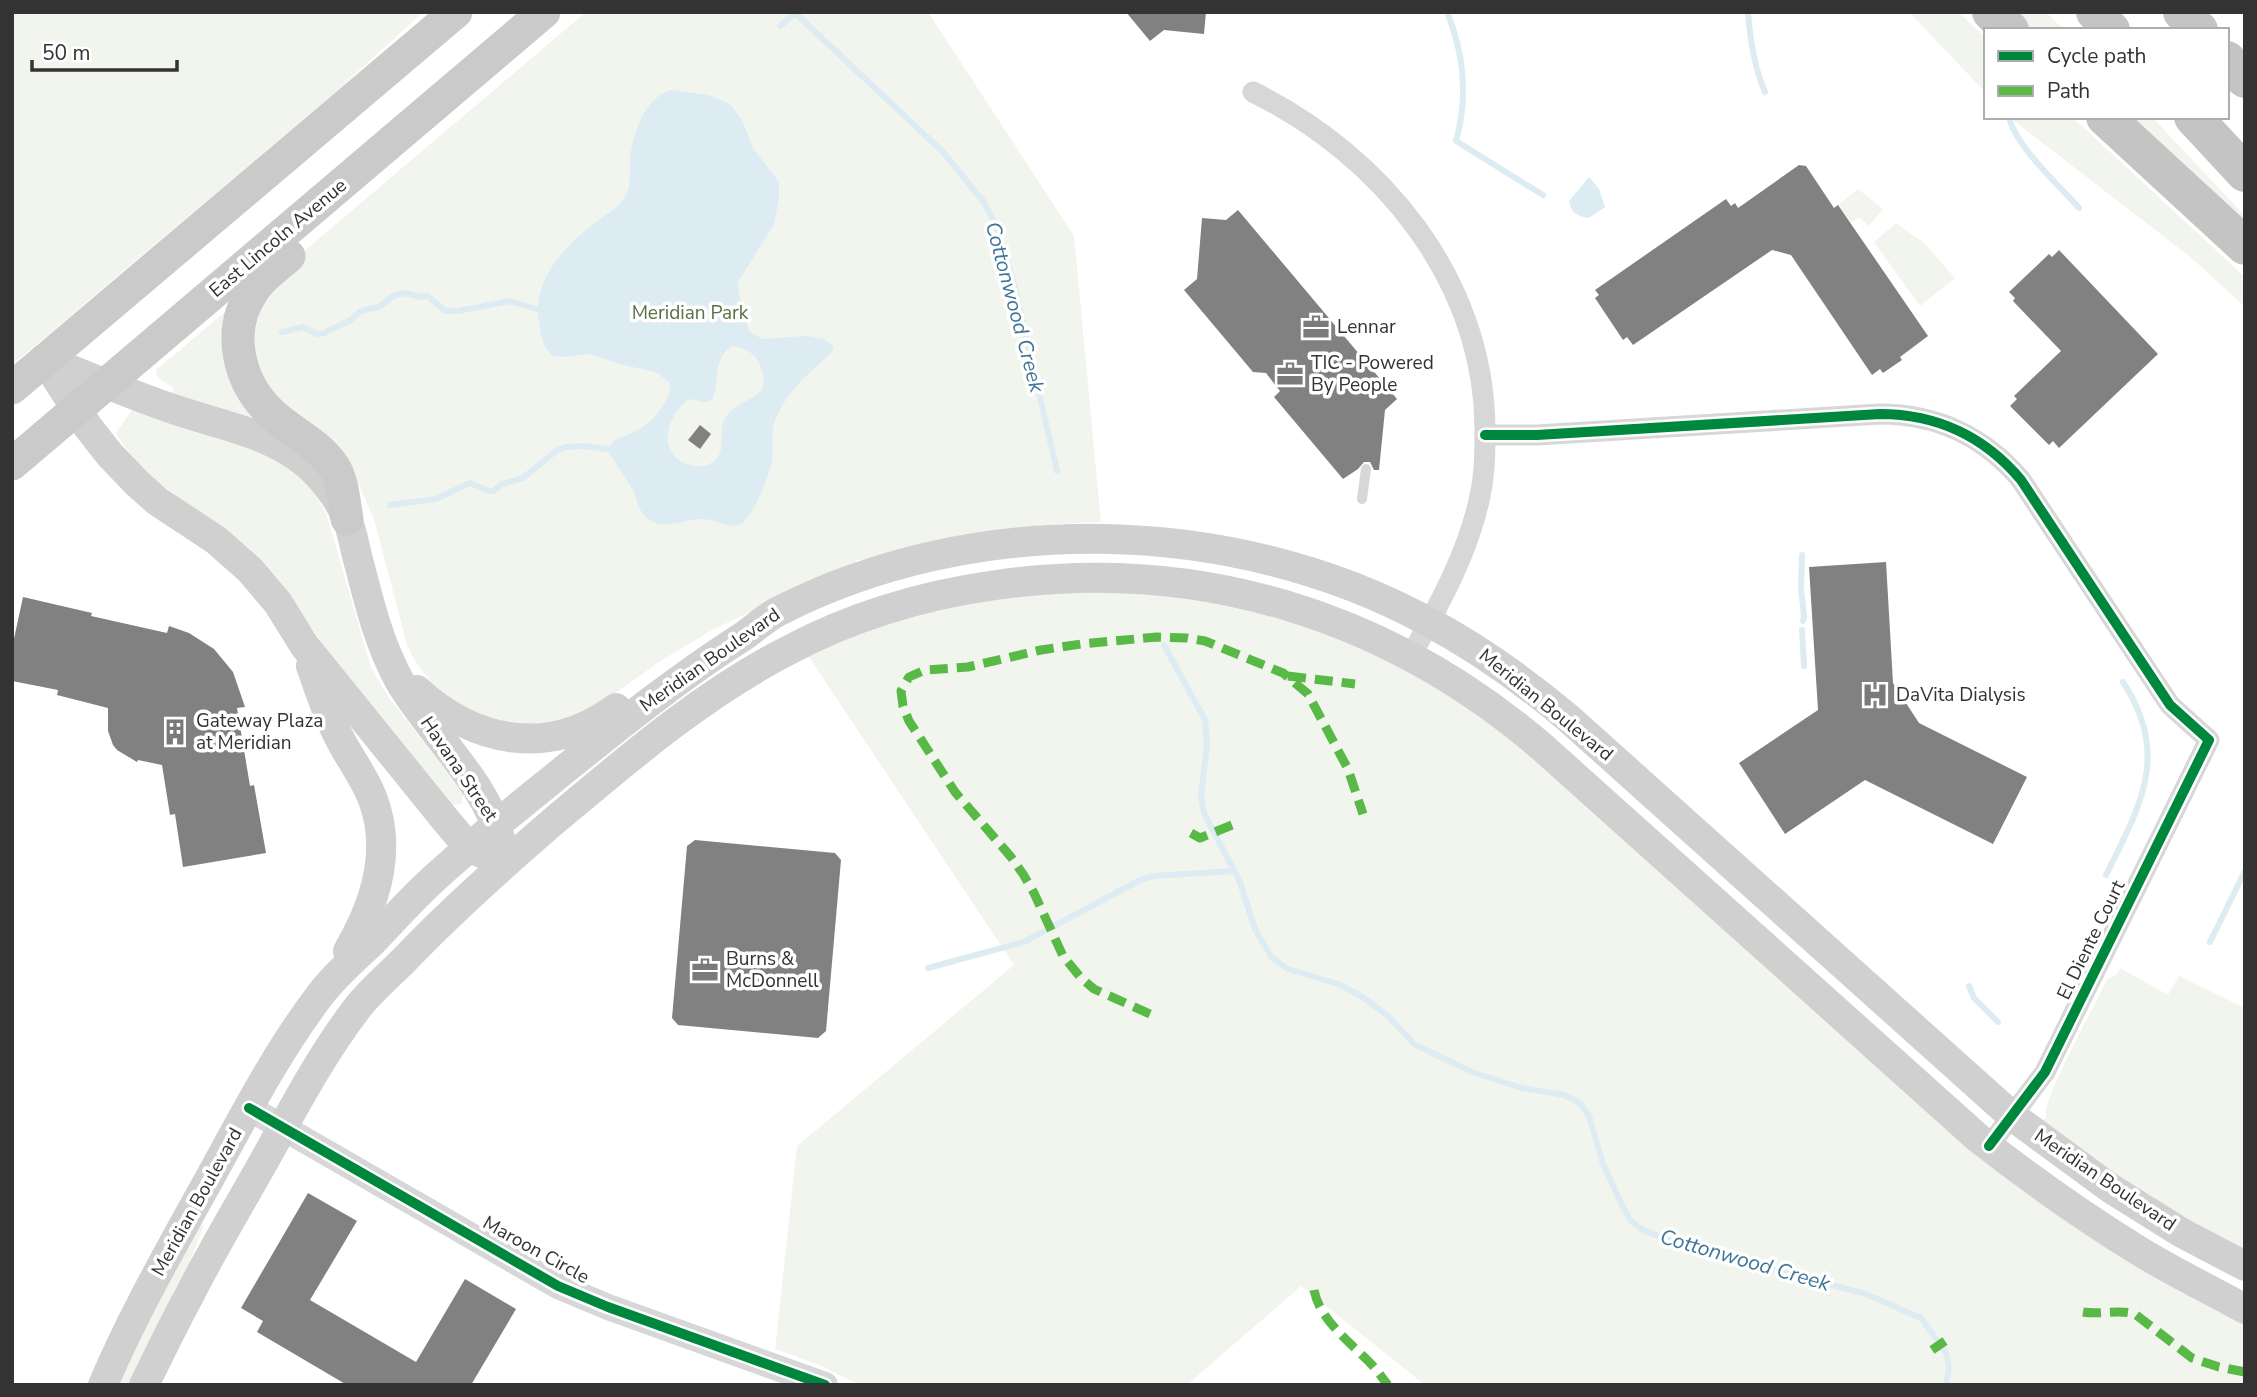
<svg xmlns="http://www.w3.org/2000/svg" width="2257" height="1397" font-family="'Nunito Sans',sans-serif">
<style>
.green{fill:#f1f5ed}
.water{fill:#ddebf3;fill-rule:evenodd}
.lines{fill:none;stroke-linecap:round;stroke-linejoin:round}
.stream{stroke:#ddebf3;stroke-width:6}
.building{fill:#818181}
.service{stroke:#d7d7d7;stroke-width:10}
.minor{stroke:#d7d7d7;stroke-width:21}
.tertiary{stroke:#d7d7d7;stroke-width:26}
.secondary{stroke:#d0d0d0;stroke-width:30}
.primary{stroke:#cacaca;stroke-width:33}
.motorway{stroke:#c4c4c4;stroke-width:38}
.quiet{stroke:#58b947;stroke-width:9;stroke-dasharray:18 9;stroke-linecap:butt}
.cycleway-casing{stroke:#fff;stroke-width:15}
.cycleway{stroke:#00873e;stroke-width:10}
.labels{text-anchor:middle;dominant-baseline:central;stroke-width:7;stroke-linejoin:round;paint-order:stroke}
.street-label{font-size:19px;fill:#333;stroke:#fff}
.park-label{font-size:19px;fill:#56703f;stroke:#fff}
.poi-label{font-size:19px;fill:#333;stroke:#fff;text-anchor:start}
.water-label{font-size:21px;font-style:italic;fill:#3f7597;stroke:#fff}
</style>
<rect width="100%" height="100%" fill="#fff"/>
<g class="green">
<path d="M12,12H423L340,88L12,365Z"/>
<path d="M586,12H928L1074,236L1101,522C1021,524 944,535 867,559L856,560V567L780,598L712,630L659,662L593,709L549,725L511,726L466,711L431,682L415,661L407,645L374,519L355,477L283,409L248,351L270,280Z"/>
<path d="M1909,12H1958L1986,38V93Z"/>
<path d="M2007,12H2046L2064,30H2026Z"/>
<path d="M2009,117H2072L2245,277V307L2189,256Z"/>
<path d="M2121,117H2152L2245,216V232Z"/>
<path d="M1858,189L1883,209L1869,226L1859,217L1851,223L1838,205Z"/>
<path d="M1896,223L1924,243L1955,278L1920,306L1874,242Z"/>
<path d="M232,306L258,420L171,396L174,388L162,381L156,375V370Z"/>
<path d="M134,407L270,452L312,488L327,516L371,668L389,698L464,793L461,804L451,805C409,753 364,702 325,647C304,618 287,588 262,562C217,514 148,491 116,433Z"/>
<path d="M1044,590L1197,595L1352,639L1477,709L1821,1013L2245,1323V1385H1425L1301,1286L1187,1385H860L817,1364L775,1349L797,1146L1014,965L807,654L891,620Z"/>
<path d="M2120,968L2168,995L2179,976L2245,1008V1253L2138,1192L2042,1121L2046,1118C2040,1101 2097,1003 2107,979L2116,975Z"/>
<path d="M198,1223L204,1226L175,1298L133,1385H114Z"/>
</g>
<g class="water">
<path d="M671,90L709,95L730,104L742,120L753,148L779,182V198L774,224L738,282L739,295L749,331L762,339L806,336L824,339L834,346L831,353C808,375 790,387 776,418C769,432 775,445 772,460C771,473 751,522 739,525C727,528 714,519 702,519C688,519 673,526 659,524C653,523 645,517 642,512C637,507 637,499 634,492C626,479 617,464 608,452L613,441C633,433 650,426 662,407C667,398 672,393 669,382L656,372L623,365L590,354L561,357L553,356C542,347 541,335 539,322C531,279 567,244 597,221C607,214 619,207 625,197C632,186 629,172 630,160C632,136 644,97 671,90ZM733,346C744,348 755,353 759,363C777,401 740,395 725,418C716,433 731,455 707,465C701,467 692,466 686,464C656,451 667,415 689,399L705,402L712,400C720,382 712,357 733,346Z"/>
<path d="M1589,177L1599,189L1605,207L1589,218C1578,217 1570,212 1569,201Z"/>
</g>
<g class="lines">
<g class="stream">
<path d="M794,12L943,152L983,201L999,231L1015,288L1057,471"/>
<path d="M1447,12C1464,54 1468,98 1456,141L1543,195"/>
<path d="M1748,12C1750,39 1754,67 1765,92"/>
<path d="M780,26L795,13"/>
<path d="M2009,117C2016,147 2058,184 2079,208"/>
<path d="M282,332L303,327L317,334L324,333L349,321L361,311L379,307L395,295L406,293L421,297L428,296L445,311H458L510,301L543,311"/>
<path d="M390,505L436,499L470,483L488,491H493L502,484L523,478L556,451L566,447L583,446L616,450"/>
<path d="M1802,555L1801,588L1804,616L1803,621"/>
<path d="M1802,630L1804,666"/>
<path d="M1164,645L1205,720L1207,745L1201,796L1204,813L1240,882L1255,929L1272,958L1288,969L1338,984L1361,996L1387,1015L1414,1044L1472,1072L1522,1088L1564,1095L1580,1103L1589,1116L1603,1164L1622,1205L1631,1221L1643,1230L1683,1246L1866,1294L1921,1318L1946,1353L1949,1368L1946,1385"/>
<path d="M2106,875C2140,806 2171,755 2123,682"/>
<path d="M2210,942L2245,871"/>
<path d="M928,968L1024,942L1142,879L1153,876L1234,871"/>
<path d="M1969,986L1974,998L1998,1022"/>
</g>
</g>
<g class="building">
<path d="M1126,12H1206L1204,34L1164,30L1150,41Z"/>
<path d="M1799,165L1806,166L1834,208L1838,205L1928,336L1900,357L1902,360L1883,373L1880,369L1872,375L1791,255L1772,250L1633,345L1627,337L1623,340L1595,298L1599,295L1595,290L1726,199L1731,206L1735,203L1738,208Z"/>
<path d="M1238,210L1397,399L1385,410L1379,470H1374L1370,462H1364L1358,469L1343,479L1274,397L1280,391L1266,373L1253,372L1184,290L1197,279L1202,218L1226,220Z"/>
<path d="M2059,250L2158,354L2059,448L2053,441L2049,445L2010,406L2017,399L2014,396L2061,351L2013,301L2015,298L2009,292L2049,254L2052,257Z"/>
<path d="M700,425L711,434L700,449L688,440Z"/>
<path d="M1886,562L1893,683L1919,723L2027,777L1993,844L1865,780L1785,834L1739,763L1818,710L1809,567Z"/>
<path d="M23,597L92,613L91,616L167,633L169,626L189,633L214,649L233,672L245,707L237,708L250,786L254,785L266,853L183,867L175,814L170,815L162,765L138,760L137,762L117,750L113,745L108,731V708L57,695L58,690L12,681V648Z"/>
<path d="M695,840L835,853L841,860L826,1031L818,1038L678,1025L672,1018L687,846Z"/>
<path d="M308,1193L357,1221L310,1300L416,1362L465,1279L516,1309L471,1385H347L257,1332L263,1321L241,1308Z"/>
</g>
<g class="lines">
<path class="service" d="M1362,499L1366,469"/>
<g class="minor">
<path d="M1253,92C1382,156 1483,279 1485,427C1485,450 1485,473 1480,496C1468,554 1439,604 1411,656"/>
<path d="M1485,435H1537L1880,414C1937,414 1985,437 2021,480L2170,705L2209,740L2045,1072L1989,1146"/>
</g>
<path class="tertiary" d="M249,1108L558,1286L608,1307L825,1385"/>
<g class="secondary">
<path d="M44,359C87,376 129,394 173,409C244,433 309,438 346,516C353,532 355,551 360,567C370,606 380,646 400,682C430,733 488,784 501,842"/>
<path d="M44,359L88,427L110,455L138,484L157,501L216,540L250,570L278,603L304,645L444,818L469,848L486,855"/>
<path d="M311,666C320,691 328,717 341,741C351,760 364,777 372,797C393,850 375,905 348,951"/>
<path d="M417,690C476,744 550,757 616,708"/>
<path d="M103,1385C134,1312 174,1243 212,1174C245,1114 278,1050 320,995C335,975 355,958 373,941C391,922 407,904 426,886C465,849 507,816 549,782C611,732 672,682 739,639C752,631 764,619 777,612C975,510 1233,516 1427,621C1478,648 1524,681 1568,718L2012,1116L2110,1188L2182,1233L2245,1266"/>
<path d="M144,1385C159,1355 173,1325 189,1296C212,1250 239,1206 264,1161C293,1109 321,1055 358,1007C373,988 392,973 409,955C455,907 505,863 555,820C629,758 703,694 789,650C853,616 924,595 996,585C1198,556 1388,615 1542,747L1978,1138C2029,1178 2081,1215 2136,1249C2171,1271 2209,1289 2245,1309"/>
</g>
<g class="primary">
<path d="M289,256C277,267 263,276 254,289C225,330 238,383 273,415C293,433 319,444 334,467C343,481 344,503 347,519"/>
<path d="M12,388L456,12"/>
<path d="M12,464L544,12"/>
</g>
<g class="motorway">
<path d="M1991,12L2010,30"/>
<path d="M2095,12L2111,30"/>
<path d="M2182,12L2199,30"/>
<path d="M2227,60L2245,79"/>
<path d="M2105,117L2245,246"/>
<path d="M2193,117L2245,173"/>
</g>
<g class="quiet">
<path d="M1288,676L1355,684"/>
<path d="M1191,833L1200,838L1232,825"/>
<path d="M1150,1014L1094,989L1081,978L1063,956L1034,893L1023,874L1011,857L955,792L909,721L903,706L901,691L909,677L925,670L968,667L1041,650L1081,644L1157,637L1187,638L1205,641L1283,673L1308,694L1348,769L1363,814"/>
<path d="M1314,1290C1320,1322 1354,1345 1374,1367C1379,1373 1383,1379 1388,1385"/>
<path d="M2083,1312C2100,1315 2119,1309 2135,1314L2192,1358L2219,1367L2245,1372"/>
<path d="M1932,1350L1945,1341"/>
</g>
<g class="cycleway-casing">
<g id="cycleway">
<path d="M1485,435H1537L1880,414C1937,414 1985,437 2021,480L2170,705L2209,740L2045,1072L1989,1146"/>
<path d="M249,1108L558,1286L608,1307L825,1385"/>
</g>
</g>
<use href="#cycleway" class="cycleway"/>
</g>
<defs>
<g id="office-bare" transform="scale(2.1)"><path d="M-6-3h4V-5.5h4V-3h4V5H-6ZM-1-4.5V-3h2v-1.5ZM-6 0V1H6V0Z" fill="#7a7a7a" stroke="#fff" stroke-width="2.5" paint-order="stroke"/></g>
<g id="hospital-bare" transform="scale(2.1)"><path d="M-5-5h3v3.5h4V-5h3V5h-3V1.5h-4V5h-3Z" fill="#7a7a7a" stroke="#fff" stroke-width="2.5" paint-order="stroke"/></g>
<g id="building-bare" transform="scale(2.1)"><path d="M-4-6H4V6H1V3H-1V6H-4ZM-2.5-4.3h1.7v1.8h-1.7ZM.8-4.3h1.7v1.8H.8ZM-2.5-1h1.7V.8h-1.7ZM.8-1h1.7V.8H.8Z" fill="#7a7a7a" stroke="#fff" stroke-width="2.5" paint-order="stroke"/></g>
</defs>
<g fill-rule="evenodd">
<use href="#office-bare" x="1316" y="327"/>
<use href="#office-bare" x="1290" y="374"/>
<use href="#hospital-bare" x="1875" y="695"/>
<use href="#building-bare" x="175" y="732"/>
<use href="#office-bare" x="705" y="970"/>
</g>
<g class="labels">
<g class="street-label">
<text transform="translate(278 238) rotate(-40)">East Lincoln Avenue</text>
<text transform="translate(710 660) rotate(-35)">Meridian Boulevard</text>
<text transform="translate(1546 705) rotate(39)">Meridian Boulevard</text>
<text transform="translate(459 769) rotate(56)">Havana Street</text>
<text transform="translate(2091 940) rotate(-64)">El Diente Court</text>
<text transform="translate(2105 1180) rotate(34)">Meridian Boulevard</text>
<text transform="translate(197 1202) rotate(-61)">Meridian Boulevard</text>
<text transform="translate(536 1250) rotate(29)">Maroon Circle</text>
</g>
<g class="park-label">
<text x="690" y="313">Meridian Park</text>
</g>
<g class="poi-label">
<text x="1337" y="327">Lennar</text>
<text x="1311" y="363">TIC - Powered<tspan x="1311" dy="22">By People</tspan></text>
<text x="1896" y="695">DaVita Dialysis</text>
<text x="196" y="721">Gateway Plaza<tspan x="196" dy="22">at Meridian</tspan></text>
<text x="726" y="959">Burns &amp;<tspan x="726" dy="22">McDonnell</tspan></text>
</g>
<g class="water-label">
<text transform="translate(1015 307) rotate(75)">Cottonwood Creek</text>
<text transform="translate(1745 1260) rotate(16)">Cottonwood Creek</text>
</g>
</g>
<rect width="2257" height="1397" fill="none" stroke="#333333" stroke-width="28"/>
<rect x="1984" y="28" width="245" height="91" fill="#ffffff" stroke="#adadad" stroke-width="2"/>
<rect x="1998" y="51" width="35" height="10" fill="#00873e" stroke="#adadad" stroke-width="2"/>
<text x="2047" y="63" font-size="21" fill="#333333">Cycle path</text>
<rect x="1998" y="86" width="35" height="10" fill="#58b947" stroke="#adadad" stroke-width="2"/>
<text x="2047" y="98" font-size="21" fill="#333333">Path</text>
<path d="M32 60v10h145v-10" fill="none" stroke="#333333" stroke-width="3.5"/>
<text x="42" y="60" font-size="21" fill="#333333" stroke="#ffffff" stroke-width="5" paint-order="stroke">50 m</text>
</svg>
